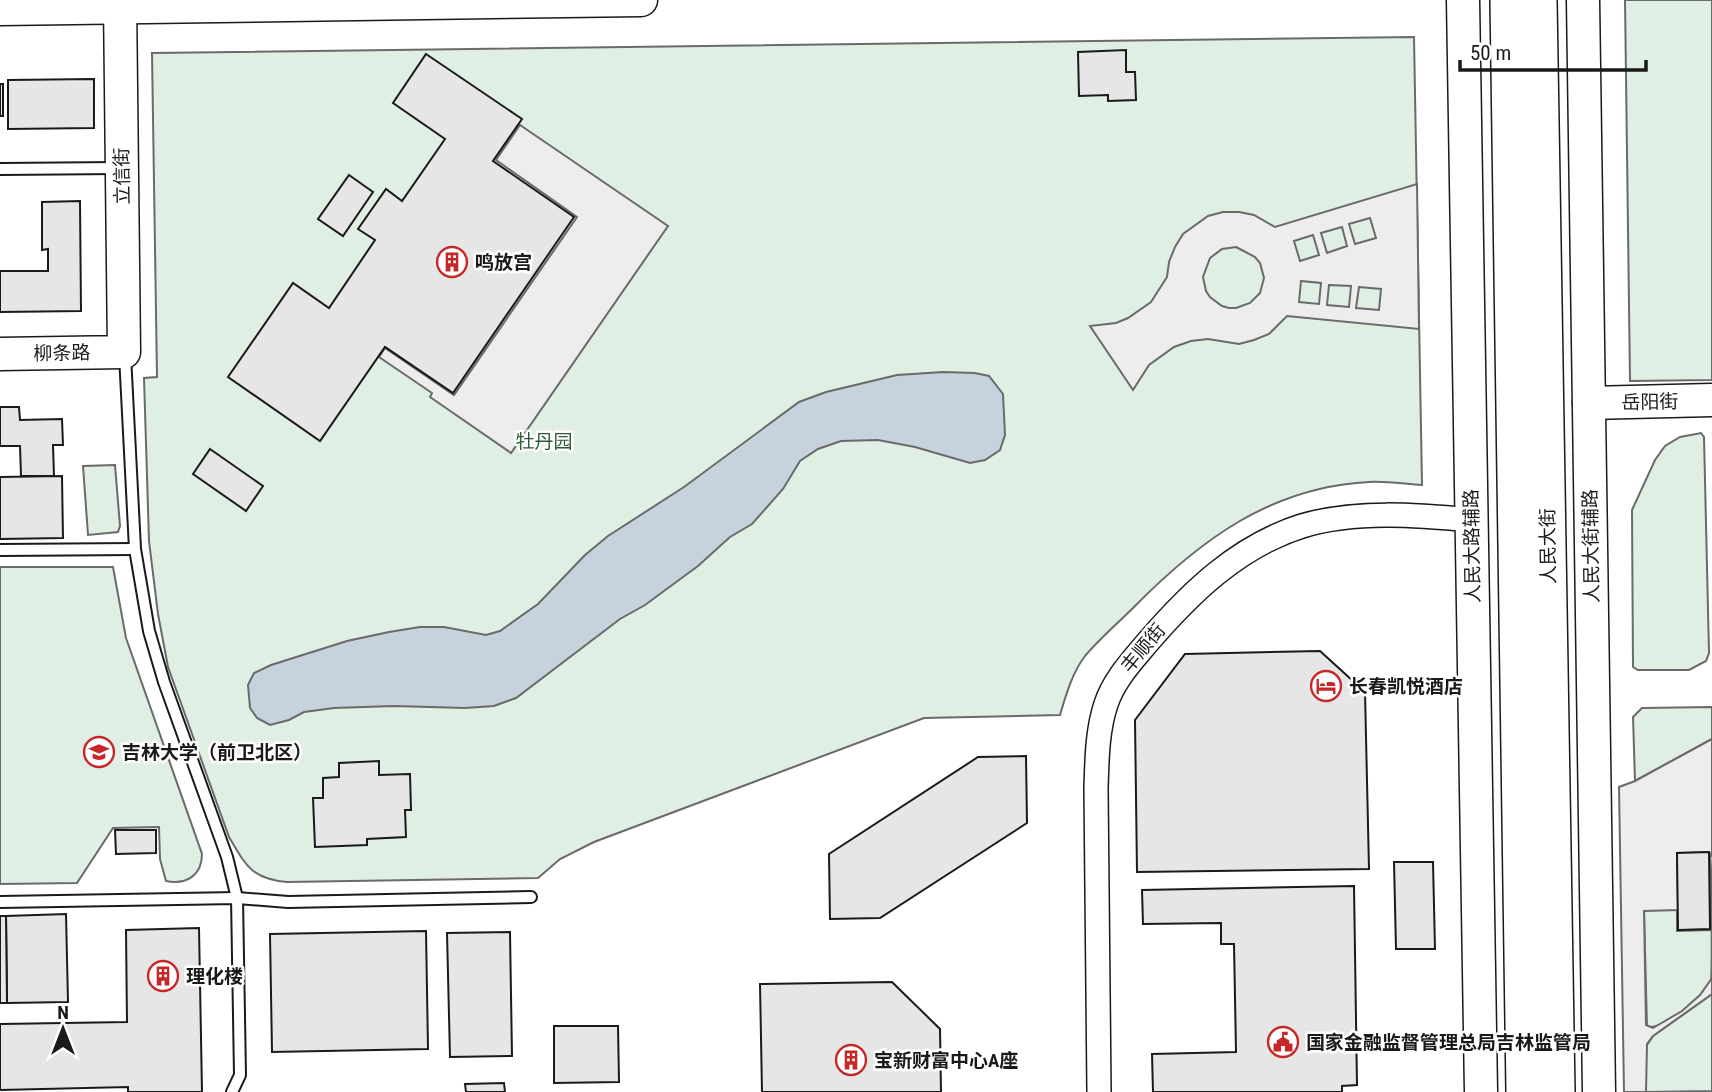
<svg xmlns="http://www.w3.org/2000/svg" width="1712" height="1092" font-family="'Roboto Condensed','Noto Sans SC',sans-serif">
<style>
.green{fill:#e0efe3;stroke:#6a6a6a;stroke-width:2}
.parking{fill:#ededed;stroke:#6a6a6a;stroke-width:2;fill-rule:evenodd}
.water{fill:#c6d2dc;stroke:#6a6a6a;stroke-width:2}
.building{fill:#e6e6e6;stroke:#1a1a1a;stroke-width:2}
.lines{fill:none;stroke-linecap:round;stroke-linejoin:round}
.lane-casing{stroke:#1a1a1a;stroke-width:14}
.street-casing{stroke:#1a1a1a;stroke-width:26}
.secondary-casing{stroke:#1a1a1a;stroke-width:35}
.primary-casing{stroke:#1a1a1a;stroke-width:38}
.lane{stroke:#fff;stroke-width:10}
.street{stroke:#fff;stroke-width:23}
.secondary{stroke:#fff;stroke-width:32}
.primary{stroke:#fff;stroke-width:35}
.labels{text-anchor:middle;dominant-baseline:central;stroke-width:5;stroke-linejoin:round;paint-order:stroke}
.street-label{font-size:19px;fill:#1a1a1a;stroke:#fff}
.poi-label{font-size:19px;font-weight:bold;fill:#1a1a1a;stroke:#fff;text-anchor:start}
.park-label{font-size:19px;fill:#2b5a34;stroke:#fff}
</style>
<rect width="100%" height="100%" fill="#fff"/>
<g class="green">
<path d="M1625,0H1712V380L1630,381Z"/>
<path d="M1414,37L1422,485C1405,484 1386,481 1369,482C1271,487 1200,540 1134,607C1118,623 1099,639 1085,656C1072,673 1066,695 1060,715L924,718L594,842L560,859L538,878L287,882C252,879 246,866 229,837L168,667L158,614L149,541L144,378L157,377L152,53Z"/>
<path d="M1701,433L1704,437L1709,653L1706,661L1689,670H1638L1633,667L1632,510L1655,460L1665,446L1680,437Z"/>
<path d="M115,465L120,526L118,532L88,535L83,466Z"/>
<path d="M0,567H113L126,638L202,854C202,875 187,885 166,881L160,859L159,827L113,828L77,883L0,884Z"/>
<path d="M1712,707V739L1635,781L1633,717L1642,708Z"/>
<path d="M1710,855C1712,864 1712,971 1711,980C1703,997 1666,1029 1647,1027L1644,910H1677V931L1711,930Z"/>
<path d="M1712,994V1091L1646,1092L1645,1058L1647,1045L1653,1036Z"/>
</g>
<g class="parking">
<path d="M520,125L668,226L511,453L430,397L432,393L379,357L385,348L454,395L577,217L496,160Z"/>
<path d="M1417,184L1419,329L1287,316L1269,334L1254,340L1239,344L1208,339L1191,341L1174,347L1149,365L1133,390L1090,326L1116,323L1128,318L1151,302L1167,277L1169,262L1175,247L1183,234L1208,216L1223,212H1239L1254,215L1275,227ZM1370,218L1376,238L1355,244L1349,224ZM1342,227L1347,246L1327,253L1321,233ZM1313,235L1319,255L1300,261L1294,241ZM1236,247L1255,257L1260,263L1264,278L1260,293L1250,303L1236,308H1229L1222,306L1210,297L1206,291L1203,277L1210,258L1222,249ZM1301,281L1321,283L1319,304L1299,302ZM1329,285L1351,286L1349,307L1327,305ZM1359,287L1381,289L1379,310L1356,308Z"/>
<path d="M1712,739V856L1709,852L1677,853L1678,910L1644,911L1646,1025L1653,1028L1682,1011L1700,995L1712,978V994L1653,1036L1647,1044L1646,1092H1624L1619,787L1635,781Z"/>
</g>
<path class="water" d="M943,372L975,373L989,376L1003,394L1005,435L1000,450L985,460L970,463L915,447L878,440L841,441L818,449L800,461L783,489L752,524L730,537L698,566L645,605L620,619L516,698L494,706L465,708L394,706L334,708L304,712L289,720L270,725L257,718L250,708L248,685L254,673L271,665L347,641L389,632L420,627H444L486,635L500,631L538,604L585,555L608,536L684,487L799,402L826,392L897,375Z"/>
<g class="building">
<path d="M1126,50V72H1135L1136,100L1108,101V95L1079,96L1078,52Z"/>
<path d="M426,54L522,119L493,161L574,217L453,393L385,347L320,441L228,377L293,283L329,308L375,240L358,229L386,189L402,201L445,139L393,103Z"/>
<path d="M94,79V128L8,129V80Z"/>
<rect x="0" y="84" width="3" height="32"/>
<path d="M349,175L373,192L343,236L318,219Z"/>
<path d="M80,201L81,311L0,312V271H48V249L42,250V202Z"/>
<path d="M0,407H19L20,420L62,419L63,445H53L54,476H21L20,446H0Z"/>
<path d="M210,449L263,486L246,511L193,474Z"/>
<path d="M62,476L63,538L0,539V477Z"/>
<path d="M1320,651L1365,692L1369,869L1137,872L1135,720L1185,654Z"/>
<path d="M1026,756L1027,823L880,918L830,919L829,854L978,757Z"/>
<path d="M379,761V775L410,774L411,810H405L406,837L367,839V845L315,847L313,798H323V778L339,777V763Z"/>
<path d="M115,830H156V853L116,854Z"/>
<path d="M1709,852L1710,929L1678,930L1677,853Z"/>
<path d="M1394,862H1433L1435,949H1396Z"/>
<path d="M1354,886L1357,1085L1342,1086V1092H1153L1152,1054L1236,1052L1234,944H1221V923L1143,924L1142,890Z"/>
<path d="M66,914L68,1002L7,1003L6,916Z"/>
<path d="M0,916H6L7,1003H0Z"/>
<path d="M199,928L202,1092H128V1087L0,1090V1024L127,1022L126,930Z"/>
<path d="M426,931L428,1049L272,1052L270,934Z"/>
<path d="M510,932L512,1056L450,1057L447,933Z"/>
<path d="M892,982L940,1029L941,1092H762L760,984Z"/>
<path d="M554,1026H618L619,1082L554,1083Z"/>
<path d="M504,1083L505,1092H466L465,1084Z"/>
</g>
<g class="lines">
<g class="lane-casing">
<g id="lane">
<path d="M0,169L120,168"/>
<path d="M125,355L135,549L149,631L164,682L227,857L237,898L240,1075L232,1092"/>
<path d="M0,550L135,549"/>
<path d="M0,902L237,898L288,902L531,897"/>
</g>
</g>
<g class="street-casing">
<path id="street" d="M1099,1092L1096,788C1097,760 1097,731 1106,704C1114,680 1131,662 1147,643C1190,593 1238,546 1302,526C1355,510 1417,515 1471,520"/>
</g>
<g class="secondary-casing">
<g id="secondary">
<path d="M1463,0L1481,1092"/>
<path d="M1583,0L1599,1092"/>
<path d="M0,9L641,0"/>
<path d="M0,354L124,352L120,0"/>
<path d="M1589,403L1712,400"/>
</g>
</g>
<g class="primary-casing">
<g id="primary">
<path d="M1508,0L1524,1092"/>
<path d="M1539,0L1557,1092"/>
</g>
</g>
<use href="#lane" class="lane"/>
<use href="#street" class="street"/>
<use href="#secondary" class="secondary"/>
<use href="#primary" class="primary"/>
</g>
<defs>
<g id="building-ring" transform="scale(1.575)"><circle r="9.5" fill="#fff" stroke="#c62828" stroke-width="1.5"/><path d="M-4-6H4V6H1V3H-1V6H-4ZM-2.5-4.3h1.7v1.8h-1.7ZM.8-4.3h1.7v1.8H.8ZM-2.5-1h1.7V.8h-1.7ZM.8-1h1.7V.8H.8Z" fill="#c62828"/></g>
<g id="hotel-ring" transform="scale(1.575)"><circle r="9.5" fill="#fff" stroke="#c62828" stroke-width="1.5"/><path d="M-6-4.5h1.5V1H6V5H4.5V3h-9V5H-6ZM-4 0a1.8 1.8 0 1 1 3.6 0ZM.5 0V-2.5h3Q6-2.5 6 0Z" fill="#c62828"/></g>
<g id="university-ring" transform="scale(1.575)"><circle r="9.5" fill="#fff" stroke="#c62828" stroke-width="1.5"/><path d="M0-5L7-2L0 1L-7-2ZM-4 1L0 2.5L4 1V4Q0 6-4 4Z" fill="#c62828"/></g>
<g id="civic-ring" transform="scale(1.575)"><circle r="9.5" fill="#fff" stroke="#c62828" stroke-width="1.5"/><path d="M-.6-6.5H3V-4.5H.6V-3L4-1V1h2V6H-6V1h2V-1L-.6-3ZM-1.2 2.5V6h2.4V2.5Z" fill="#c62828"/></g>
</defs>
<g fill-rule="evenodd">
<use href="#building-ring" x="452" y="262"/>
<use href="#hotel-ring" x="1326" y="686"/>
<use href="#university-ring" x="99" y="752"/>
<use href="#building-ring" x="163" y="976"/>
<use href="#civic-ring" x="1283" y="1042"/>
<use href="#building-ring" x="851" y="1060"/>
</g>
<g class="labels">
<g class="street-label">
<text transform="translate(122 176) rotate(-91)">立信街</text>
<text transform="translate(62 353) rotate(-1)">柳条路</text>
<text transform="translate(1650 402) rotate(-1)">岳阳街</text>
<text transform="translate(1472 546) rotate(-91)">人民大路辅路</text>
<text transform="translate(1548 546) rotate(-91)">人民大街</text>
<text transform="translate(1591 546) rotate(-91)">人民大街辅路</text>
<text transform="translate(1143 648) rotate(-50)">丰顺街</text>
</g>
<g class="poi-label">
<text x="475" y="262">鸣放宫</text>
<text x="1349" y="686">长春凯悦酒店</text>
<text x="122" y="752">吉林大学（前卫北区）</text>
<text x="186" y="976">理化楼</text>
<text x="1306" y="1042">国家金融监督管理总局吉林监管局</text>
<text x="874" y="1060">宝新财富中心A座</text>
</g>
<g class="park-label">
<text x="544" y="441">牡丹园</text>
</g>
</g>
<g transform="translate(63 1029)" stroke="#ffffff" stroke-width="5" paint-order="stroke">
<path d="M0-5L12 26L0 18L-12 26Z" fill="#1a1a1a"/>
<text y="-10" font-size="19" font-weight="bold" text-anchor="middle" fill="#1a1a1a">N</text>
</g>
<path d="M1460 60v10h186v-10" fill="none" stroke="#1a1a1a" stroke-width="3.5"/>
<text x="1470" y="60" font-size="21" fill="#1a1a1a" stroke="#ffffff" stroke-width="5" paint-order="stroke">50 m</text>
</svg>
